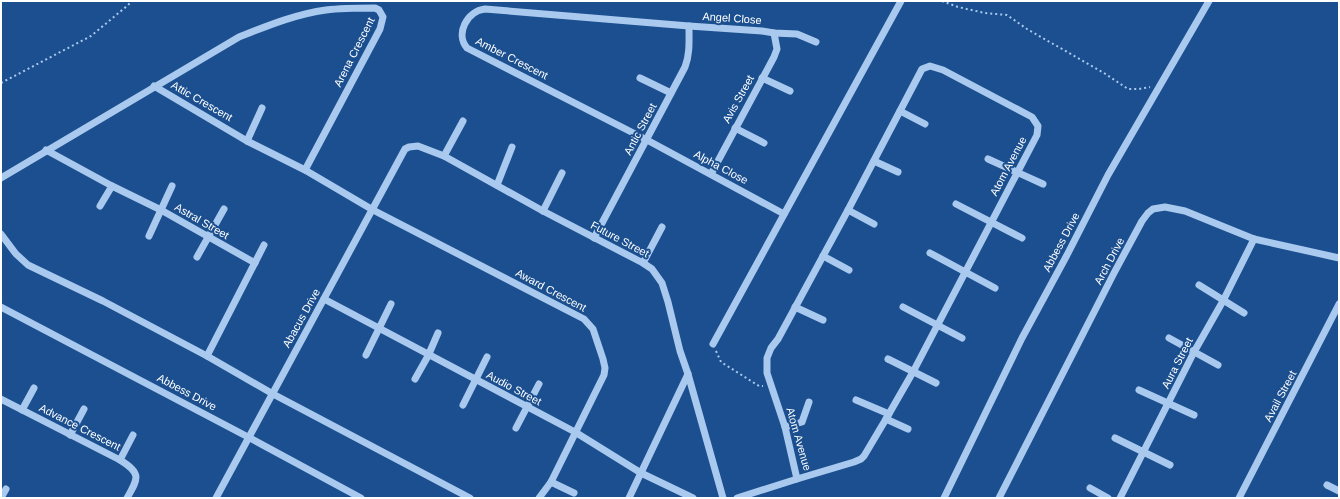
<svg xmlns="http://www.w3.org/2000/svg" width="1340" height="499" font-family="Helvetica,sans-serif">
<style>
.lines{fill:none;stroke-linecap:round;stroke-linejoin:round}
.path{stroke:#a9c9ee;stroke-width:2;stroke-dasharray:2 3;stroke-linecap:butt}
.minor{stroke:#a9c9ee;stroke-width:7}
.labels{text-anchor:middle;dominant-baseline:central;stroke-width:4;stroke-linejoin:round;paint-order:stroke}
.street-label{font-size:11px;fill:#fff;stroke:#1b4f8f}
</style>
<rect width="100%" height="100%" fill="#1b4f8f"/>
<g class="lines">
<g class="path">
<path d="M942,1L958,7L985,13L1007,15L1027,29L1104,73L1128,89H1139L1150,87"/>
<path d="M1,83L91,36L127,6L132,1"/>
<path d="M716,351L721,362L759,386H763"/>
</g>
<g class="minor">
<path d="M930,66L943,70L1032,117L1038,126L1037,135L913,372L886,419L864,456L861,459L854,462L797,479L785,427L767,373V358L771,348L778,339L848,210L922,69Z"/>
<path d="M640,78L671,93"/>
<path d="M762,78L790,91"/>
<path d="M154,86L247,141L305,170L373,210L584,319L593,329L603,359L605,368L604,375L551,482L539,498"/>
<path d="M900,111L925,124"/>
<path d="M735,128L764,143"/>
<path d="M247,141L262,108"/>
<path d="M46,150L112,186L161,210L255,263"/>
<path d="M444,156L463,121"/>
<path d="M988,159L1043,184"/>
<path d="M874,161L898,172"/>
<path d="M711,174L774,57L777,49L774,33"/>
<path d="M1,178L239,37C267,26 296,14 326,10C342,8 359,8 375,8L379,10L383,17L380,29L305,170"/>
<path d="M497,185L512,147"/>
<path d="M956,204L1022,238"/>
<path d="M100,206L112,186"/>
<path d="M848,210L874,224"/>
<path d="M543,211L562,173"/>
<path d="M784,214L647,140L467,48C455,34 467,11 485,9L689,26L762,31L774,33L797,34L816,42"/>
<path d="M1,234L16,254L28,265L103,301L207,356L273,394L470,498"/>
<path d="M149,236L172,186"/>
<path d="M594,238L685,67C690,54 689,41 689,26"/>
<path d="M930,253L995,288"/>
<path d="M823,256L849,270"/>
<path d="M197,257L224,209"/>
<path d="M643,263L662,227"/>
<path d="M1199,285L1244,313"/>
<path d="M324,299L575,432L641,473L693,498"/>
<path d="M1,307L248,437L361,498"/>
<path d="M795,307L823,320"/>
<path d="M903,307L962,338"/>
<path d="M1169,338L1218,365"/>
<path d="M713,344L901,1"/>
<path d="M366,355L391,304"/>
<path d="M207,356L264,245"/>
<path d="M888,359L936,383"/>
<path d="M415,379L428,356L438,333"/>
<path d="M1139,390L1194,415"/>
<path d="M1,399L120,460C141,473 139,478 127,498"/>
<path d="M856,400L889,414"/>
<path d="M463,405L487,357"/>
<path d="M22,410L34,388"/>
<path d="M886,419L908,429"/>
<path d="M785,427L802,422L809,402"/>
<path d="M516,428L539,384"/>
<path d="M70,435L84,409"/>
<path d="M1115,438L1170,465"/>
<path d="M120,460L133,435"/>
<path d="M551,482L574,493"/>
<path d="M1327,485L1339,491"/>
<path d="M1090,488L1108,498"/>
<path d="M1,498L6,489"/>
<path d="M216,498L405,149L409,147L418,146L444,156L543,211L643,263L652,269L662,283L668,302L680,351L688,374L723,498"/>
<path d="M629,498L688,374"/>
<path d="M737,498L797,479"/>
<path d="M944,498L1022,338L1067,255L1108,175L1209,1"/>
<path d="M999,498L1114,273L1142,221L1148,213L1153,209L1165,207L1185,211L1254,239L1339,258"/>
<path d="M1120,498L1194,352L1223,301L1254,239"/>
<path d="M1239,498L1339,304"/>
</g>
</g>
<g class="labels">
<g class="street-label">
<text transform="translate(732 18) rotate(4)">Angel Close</text>
<text transform="translate(354 52) rotate(-63)">Arena Crescent</text>
<text transform="translate(512 58) rotate(27)">Amber Crescent</text>
<text transform="translate(738 99) rotate(-61)">Avis Street</text>
<text transform="translate(202 101) rotate(30)">Attic Crescent</text>
<text transform="translate(640 129) rotate(-62)">Antic Street</text>
<text transform="translate(1008 166) rotate(-62)">Atom Avenue</text>
<text transform="translate(721 167) rotate(28)">Alpha Close</text>
<text transform="translate(202 221) rotate(30)">Astral Street</text>
<text transform="translate(620 239) rotate(28)">Future Street</text>
<text transform="translate(1061 242) rotate(-62)">Abbess Drive</text>
<text transform="translate(1109 261) rotate(-62)">Arch Drive</text>
<text transform="translate(551 290) rotate(28)">Award Crescent</text>
<text transform="translate(301 318) rotate(-61)">Abacus Drive</text>
<text transform="translate(1177 363) rotate(-63)">Aura Street</text>
<text transform="translate(514 388) rotate(28)">Audio Street</text>
<text transform="translate(187 392) rotate(28)">Abbess Drive</text>
<text transform="translate(1280 396) rotate(-62)">Avail Street</text>
<text transform="translate(80 427) rotate(27)">Advance Crescent</text>
<text transform="translate(799 439) rotate(74)">Atom Avenue</text>
</g>
</g>
<rect width="1340" height="499" fill="none" stroke="#ffffff" stroke-width="4"/>
</svg>
